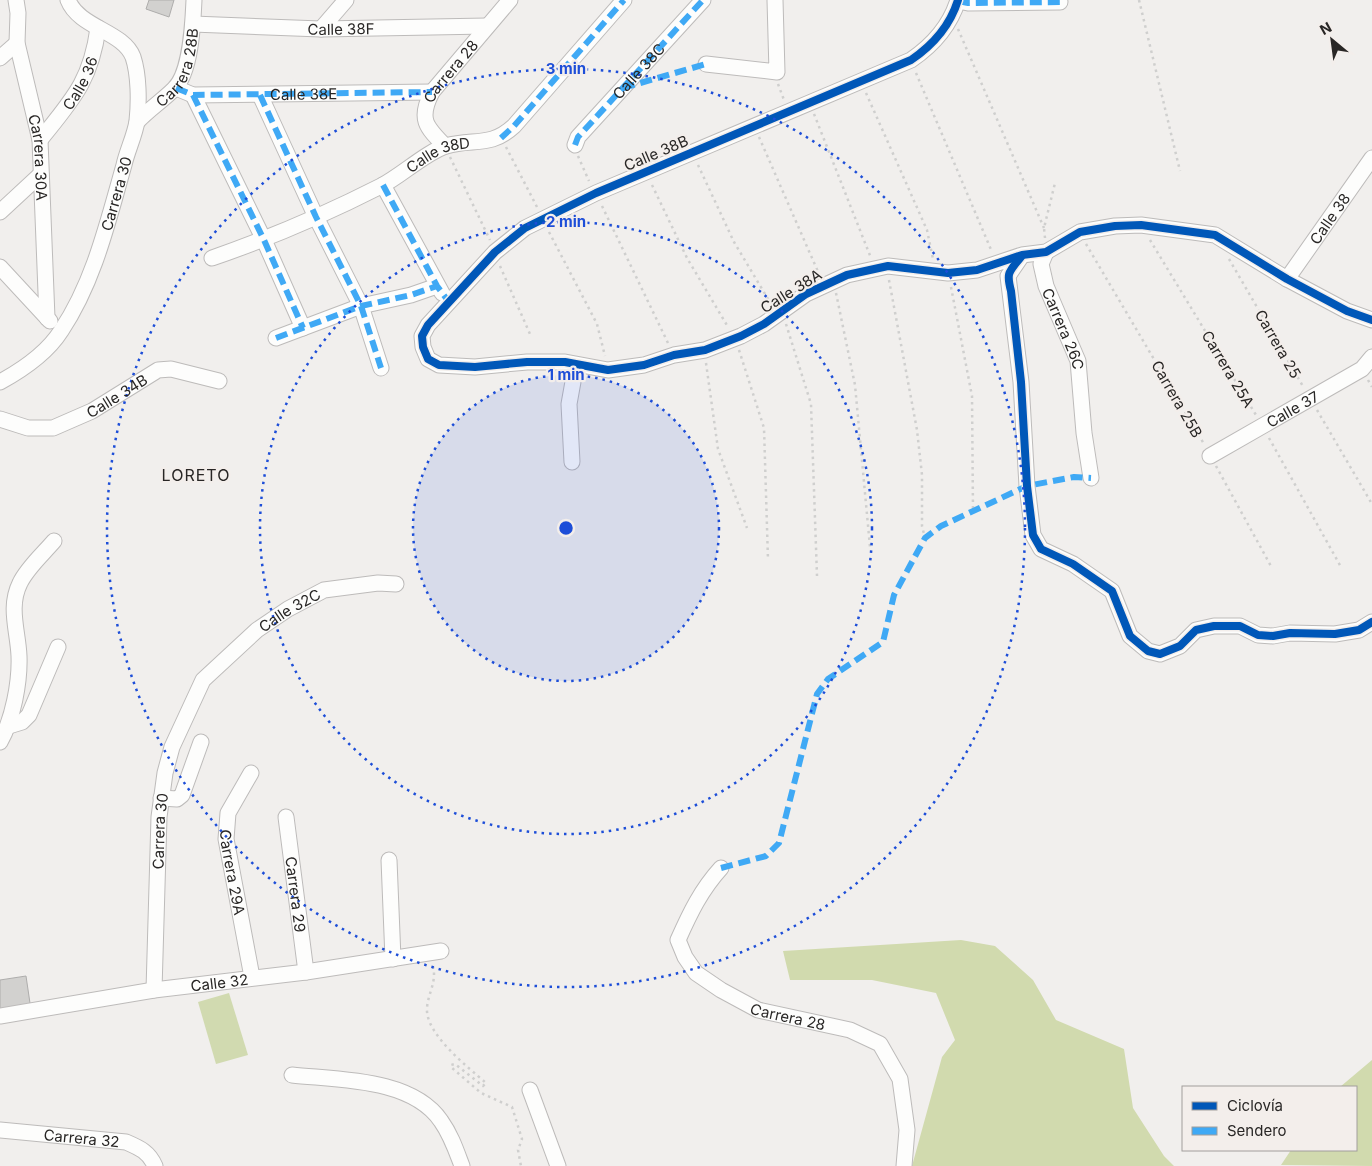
<svg xmlns="http://www.w3.org/2000/svg" width="1372" height="1166" font-family="Inter,sans-serif">
<style>
.green{fill:#d1dab0}
.forest{fill:#d1daae}
.building{fill:#d2d1cf;stroke:#aeadac}
.lines{fill:none;stroke-linecap:round;stroke-linejoin:round}
.minor-casing{stroke:#bdbbba;stroke-width:17}
.path{stroke:#cfcfce;stroke-width:2.5;stroke-dasharray:2.5 4;stroke-linecap:butt}
.minor{stroke:#fdfdfc;stroke-width:15}
.quiet{stroke:#3fa9f5;stroke-width:6;stroke-dasharray:12 6;stroke-linecap:butt}
.cycleway-casing{stroke:#f3eeeb;stroke-width:11}
.cycleway{stroke:#0057b8;stroke-width:8}
.ring{fill:none;stroke:#1d4ed8;stroke-width:2.5;stroke-dasharray:2.5 5}
.labels{text-anchor:middle;dominant-baseline:central;stroke-width:4.5;stroke-linejoin:round;paint-order:stroke}
.street-label{font-size:15px;fill:#282625;stroke:#f3eeeb}
.neighbourhood-label{font-size:16px;letter-spacing:1px;fill:#282625;stroke:#f3eeeb}
.centre{fill:#1d4ed8;stroke:#f3eeeb;stroke-width:2.5}
.ring-label{font-size:15px;text-anchor:middle;font-weight:bold;fill:#1d4ed8;stroke:#f3eeeb;stroke-width:4.5;stroke-linejoin:round;paint-order:stroke}
</style>
<rect width="100%" height="100%" fill="#f1efed"/>
<path class="green" d="M229,993L248,1055L216,1064L198,1002Z"/>
<g class="forest">
<path d="M961,940L995,946L1033,980L1056,1020L1124,1049L1133,1108L1164,1156L1174,1166H912L942,1057L955,1040L936,993L872,980H790L783,951Z"/>
<path d="M1372,1060V1166L1281,1165L1291,1150H1356V1087H1340Z"/>
</g>
<g class="building">
<path d="M149,0H174L169,17L146,9Z"/>
<path d="M26,976L31,1010L0,1015V980Z"/>
</g>
<g class="lines">
<g class="minor-casing">
<g id="minor">
<path id="s1" d="M16,0L18,13L17,43L40,140L47,318"/>
<path d="M958,0C950,26 933,45 911,60L596,193L525,228L495,252L428,325L422,336L423,347L428,359L439,365L475,367L527,362H565L608,370L644,365L674,355L705,350L741,336L764,324L806,294L847,275L888,266L948,273L977,270L1022,255L1046,252L1080,232L1115,226L1141,225L1215,235L1287,279L1347,311L1372,320"/>
<path d="M958,1L968,3L1060,2"/>
<path id="s2" d="M193,24L321,29L487,26"/>
<path d="M321,29L346,0"/>
<path d="M0,58L17,43"/>
<path d="M706,64L777,72L775,0"/>
<path d="M176,88L193,95L432,92"/>
<path d="M193,95L264,240L303,328"/>
<path d="M260,95L316,217L361,306L381,368"/>
<path id="s3" d="M137,122C148,110 162,101 174,89C191,73 193,23 194,0"/>
<path id="s4" d="M40,140C72,100 91,81 98,28"/>
<path d="M575,145L578,137L703,0"/>
<path id="s5" d="M445,146C426,127 418,119 432,92L510,0"/>
<path d="M383,185L442,293"/>
<path d="M0,212L41,174"/>
<path id="s6" d="M1046,252L1041,264L1046,286L1078,361L1084,433L1091,478"/>
<path d="M1021,257L1008,276L1021,382L1027,486L1033,535L1041,549L1073,564L1112,591L1130,636L1148,651L1160,654L1180,646L1196,630L1214,626H1240L1258,635L1273,636L1290,633L1335,634L1359,630L1372,622"/>
<path id="s7" d="M212,258C270,238 326,214 381,186C401,176 426,152 446,146C474,138 490,148 514,126L624,0"/>
<path d="M0,267L50,321"/>
<path id="s8" d="M1287,279L1372,158"/>
<path d="M276,338L361,306L411,295L437,286"/>
<path id="s9" d="M0,382C22,370 47,353 61,331C94,282 108,221 124,165C127,151 135,135 137,121C139,102 139,75 133,57C123,31 79,28 68,0"/>
<path id="s10" d="M0,419L28,428H53L92,411L158,370L171,369L219,381"/>
<path id="s11" d="M1210,456L1362,369L1372,357"/>
<path d="M572,462L569,404L576,365"/>
<path d="M9,726L22,722L29,715L58,647"/>
<path d="M0,742C13,719 20,682 19,656C18,631 8,607 20,583C27,568 43,554 54,541"/>
<path id="s12" d="M251,773L228,813L226,839L252,977"/>
<path d="M161,798L177,799L182,795L201,742"/>
<path id="s13" d="M286,817L306,972"/>
<path d="M389,860L393,959"/>
<path id="s14" d="M721,868C701,890 690,913 678,940L685,957L696,973L721,990L758,1010L850,1030L880,1044L900,1079L907,1130L904,1166"/>
<path id="s15" d="M154,990L159,817L165,773L172,747L203,680L257,630L288,609L324,590L378,583L396,584"/>
<path id="s16" d="M0,1016L154,990L306,972L441,951"/>
<path d="M292,1075C338,1080 412,1078 441,1121C451,1135 456,1150 462,1166"/>
<path d="M530,1090L558,1166"/>
<path id="s17" d="M0,1130L126,1142C140,1148 149,1152 155,1166"/>
</g>
</g>
<g class="path">
<path d="M1139,0L1180,171"/>
<path d="M958,29L1044,228"/>
<path d="M916,73L992,252"/>
<path d="M778,84L784,100"/>
<path d="M866,93L927,230L933,259"/>
<path d="M814,114L871,258"/>
<path d="M759,137L819,274"/>
<path d="M506,147L537,207"/>
<path d="M578,156L589,181"/>
<path d="M450,157L490,240"/>
<path d="M698,165L734,242L771,304"/>
<path d="M652,185L687,258L728,327"/>
<path d="M602,206L668,343"/>
<path d="M549,232L597,324L605,356"/>
<path d="M1045,238L1044,228L1055,183"/>
<path d="M1150,240L1256,415"/>
<path d="M1086,244L1204,444"/>
<path d="M1229,259L1304,388"/>
<path d="M500,266L530,334"/>
<path d="M889,280L917,430L922,475V526L925,538"/>
<path d="M951,287L972,396L973,511"/>
<path d="M836,293L855,385L870,547"/>
<path d="M786,324L811,404L817,576"/>
<path d="M739,350L764,428L768,560"/>
<path d="M706,363L718,449L747,528"/>
<path d="M1368,380L1372,387"/>
<path d="M1317,410L1372,504"/>
<path d="M1269,438L1341,567"/>
<path d="M1216,466L1272,568"/>
<path d="M433,966C437,982 428,993 427,1008C425,1034 468,1067 486,1083L483,1086L455,1064L451,1065L452,1068L481,1093L512,1107L522,1139L518,1150L521,1166"/>
</g>
<use href="#minor" class="minor"/>
<g class="quiet">
<path d="M958,1L968,3L1060,2"/>
<path id="s18" d="M176,88L193,95L432,92"/>
<path d="M623,88L706,64"/>
<path d="M193,95L264,240L303,328"/>
<path d="M260,95L316,217L361,306L381,368"/>
<path d="M501,138L514,126L624,0"/>
<path id="s19" d="M575,145L578,137L703,0"/>
<path d="M383,185L437,286L449,302"/>
<path d="M276,338L361,306L411,295L437,286"/>
<path d="M721,868L766,856L779,843L817,694L828,679L883,642L894,595L925,538L941,526L1027,486L1074,477L1091,478"/>
</g>
<g class="cycleway-casing">
<g id="cycleway">
<path d="M958,0C950,26 933,45 911,60L596,193L525,228L495,252L428,325L422,336L423,347L428,359L439,365L475,367L527,362H565L608,370L644,365L674,355L705,350L741,336L764,324L806,294L847,275L888,266L948,273L977,270L1022,255L1046,252L1080,232L1115,226L1141,225L1215,235L1287,279L1347,311L1372,320"/>
<path d="M1021,257C1009,272 1006,272 1011,291L1021,382L1027,486L1033,535L1041,549L1073,564L1112,591L1130,636L1148,651L1160,654L1180,646L1196,630L1214,626H1240L1258,635L1273,636L1290,633L1335,634L1359,630L1372,622"/>
</g>
</g>
<use href="#cycleway" class="cycleway"/>
</g>
<circle cx="566" cy="528" r="153" fill="#1d4ed8" fill-opacity=".12"/>
<g class="ring">
<circle cx="566" cy="528" r="153"/>
<circle cx="566" cy="528" r="306"/>
<circle cx="566" cy="528" r="459"/>
</g>
<g class="labels">
<g class="street-label">
<text stroke="none"><textPath href="#s2" startOffset="148">Calle 38F</textPath></text>
<text stroke="none"><textPath href="#s3" startOffset="71">Carrera 28B</textPath></text>
<text stroke="none"><textPath href="#s5" startOffset="90">Carrera 28</textPath></text>
<text stroke="none"><textPath href="#s19" startOffset="98">Calle 38C</textPath></text>
<text stroke="none"><textPath href="#s4" startOffset="70">Calle 36</textPath></text>
<text stroke="none"><textPath href="#s18" startOffset="129">Calle 38E</textPath></text>
<text transform="translate(656 153) rotate(-23)">Calle 38B</text>
<text stroke="none"><textPath href="#s7" startOffset="250">Calle 38D</textPath></text>
<text stroke="none"><textPath href="#s1" startOffset="160">Carrera 30A</textPath></text>
<text stroke="none"><textPath href="#s9" startOffset="229">Carrera 30</textPath></text>
<text stroke="none"><textPath href="#s8" startOffset="74">Calle 38</textPath></text>
<text transform="translate(791 291) rotate(-32)">Calle 38A</text>
<text stroke="none"><textPath href="#s6" startOffset="82">Carrera 26C</textPath></text>
<text transform="translate(1278 344) rotate(60)">Carrera 25</text>
<text transform="translate(1228 369) rotate(59)">Carrera 25A</text>
<text stroke="none"><textPath href="#s10" startOffset="126">Calle 34B</textPath></text>
<text transform="translate(1177 399) rotate(60)">Carrera 25B</text>
<text stroke="none"><textPath href="#s11" startOffset="95">Calle 37</textPath></text>
<text stroke="none"><textPath href="#s15" startOffset="430">Calle 32C</textPath></text>
<text stroke="none"><textPath href="#s15" startOffset="159">Carrera 30</textPath></text>
<text stroke="none"><textPath href="#s12" startOffset="106">Carrera 29A</textPath></text>
<text stroke="none"><textPath href="#s13" startOffset="78">Carrera 29</textPath></text>
<text stroke="none"><textPath href="#s16" startOffset="222">Calle 32</textPath></text>
<text stroke="none"><textPath href="#s14" startOffset="225">Carrera 28</textPath></text>
<text stroke="none"><textPath href="#s17" startOffset="82">Carrera 32</textPath></text>
</g>
<g class="neighbourhood-label">
<text x="196" y="475">LORETO</text>
</g>
</g>
<circle cx="566" cy="528" r="8" class="centre"/>
<g class="ring-label">
<text x="566" y="74">3 min</text>
<text x="566" y="227">2 min</text>
<text x="566" y="380">1 min</text>
</g>
<rect x="1182" y="1086" width="175" height="65" fill="#f3eeeb" stroke="#a29e9c"/>
<rect x="1192" y="1102" width="25" height="8" fill="#0057b8" stroke="#a29e9c"/>
<text x="1227" y="1111" font-size="15" fill="#282625">Ciclovía</text>
<rect x="1192" y="1127" width="25" height="8" fill="#3fa9f5" stroke="#a29e9c"/>
<text x="1227" y="1136" font-size="15" fill="#282625">Sendero</text>
<g transform="translate(1332 40) rotate(331)" stroke="#f3eeeb" stroke-width="4" paint-order="stroke">
<path d="M0-4L9 19L0 12L-9 19Z" fill="#282625"/>
<text y="-8" font-size="14" font-weight="bold" text-anchor="middle" fill="#282625">N</text>
</g>
</svg>
